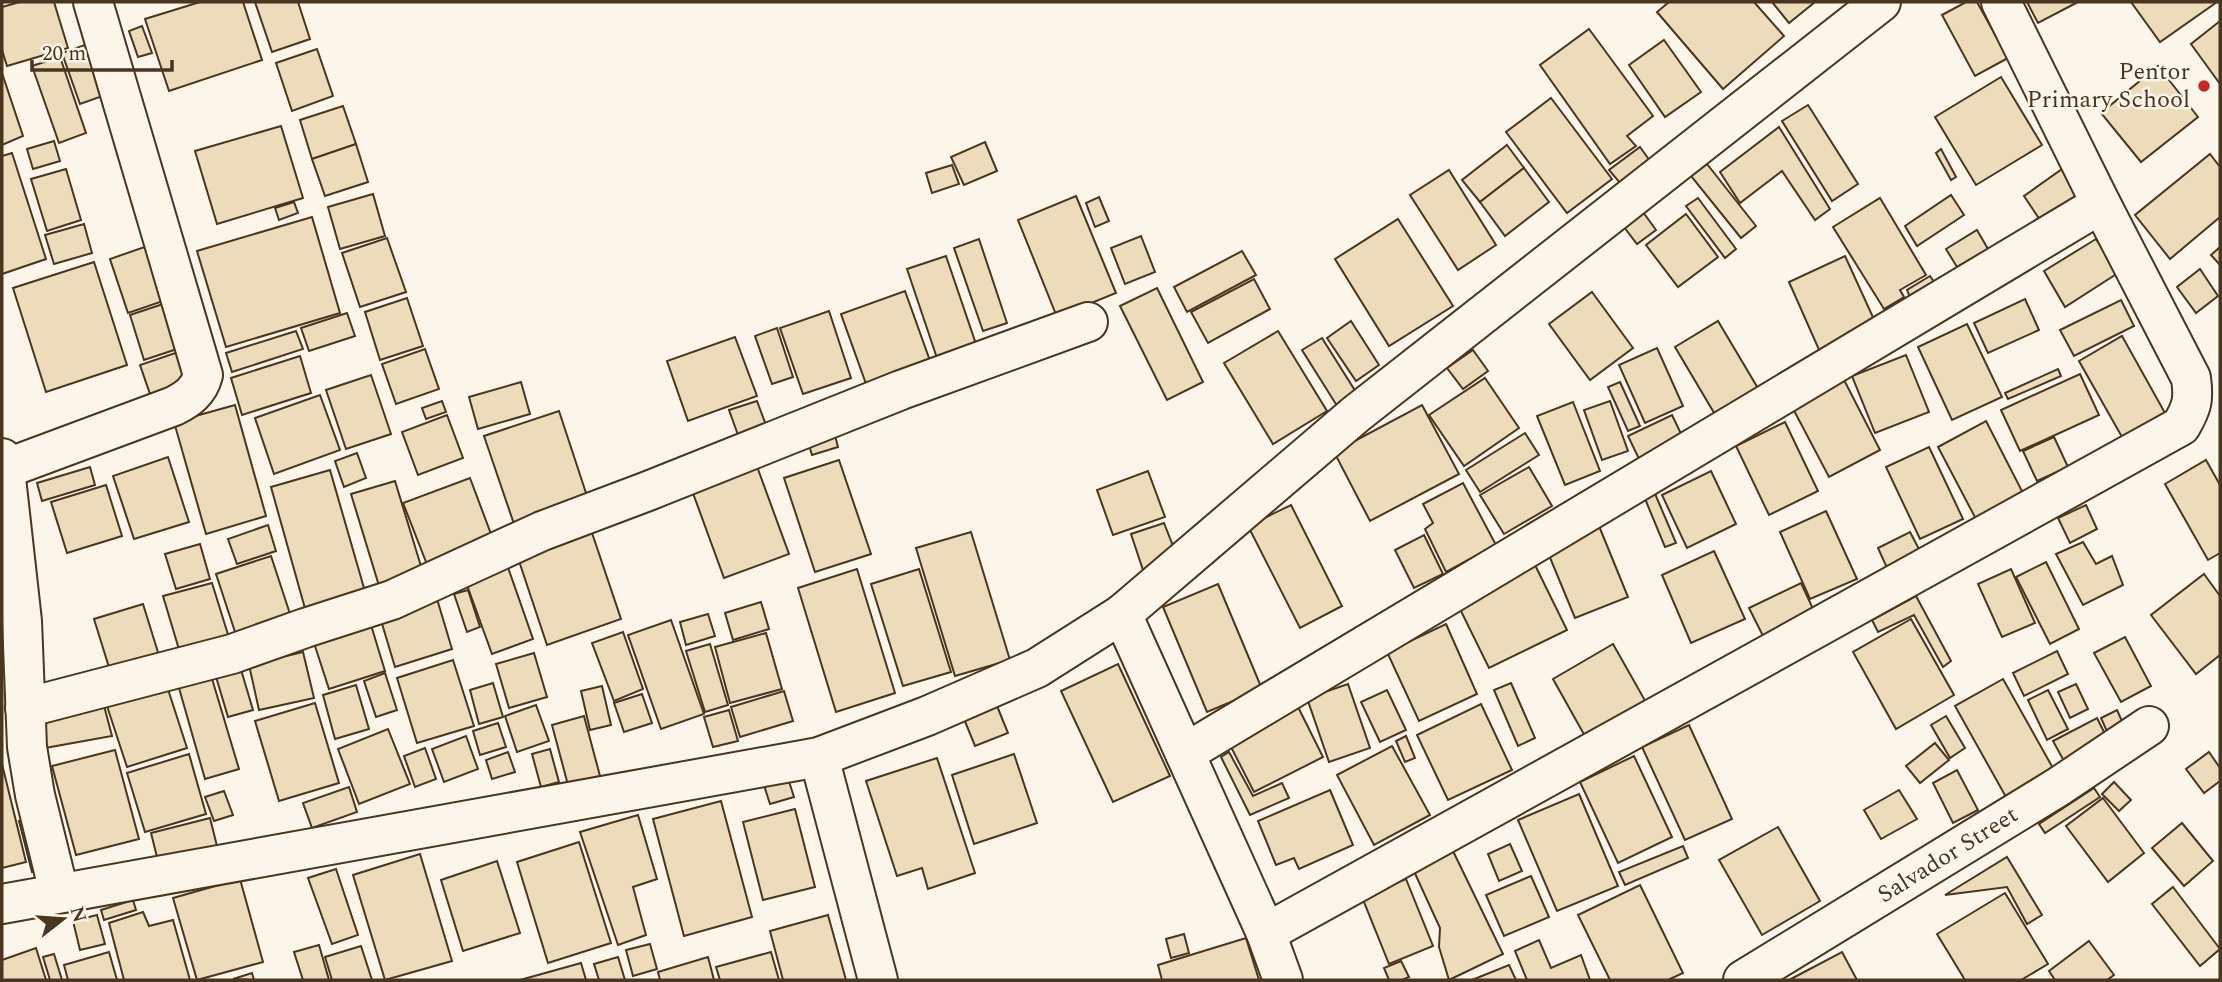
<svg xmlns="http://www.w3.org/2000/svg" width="2222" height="982" font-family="Spectral,serif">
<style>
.building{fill:#ecdcbc;stroke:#4a3520;stroke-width:2}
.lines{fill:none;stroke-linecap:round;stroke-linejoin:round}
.minor-casing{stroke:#4a3520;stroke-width:42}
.minor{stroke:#fbf6e9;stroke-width:38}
.poi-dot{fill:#c62828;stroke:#fbf6e9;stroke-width:2.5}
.labels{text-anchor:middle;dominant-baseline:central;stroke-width:5;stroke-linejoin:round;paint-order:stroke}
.poi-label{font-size:24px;fill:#4a3520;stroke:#fbf6e9;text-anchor:end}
.street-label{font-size:24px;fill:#4a3520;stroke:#fbf6e9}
</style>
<rect width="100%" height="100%" fill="#fbf6e9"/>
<g class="building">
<path d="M20,2H54L68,48L7,66L2,50V7Z"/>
<path d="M200,2H243L262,60L169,91L145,19Z"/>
<path d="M255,2H298L310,39L272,52Z"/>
<path d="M1669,2H1754L1784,36L1723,89L1657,12Z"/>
<path d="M1772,2H1815L1789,23Z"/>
<path d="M1966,2H1977L2008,58L1975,76L1942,15Z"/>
<path d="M2027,2H2078L2038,23Z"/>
<path d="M2131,2H2217L2160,42Z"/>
<path d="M2220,21V84L2191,44Z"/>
<path d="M142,26L152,53L138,57L129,31Z"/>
<path d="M1589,29L1653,116L1627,136L1636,146L1610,164L1540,65Z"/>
<path d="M1664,40L1701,92L1665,117L1629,65Z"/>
<path d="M96,41L114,92L80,104L62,53Z"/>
<path d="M317,49L333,96L292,111L276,63Z"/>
<path d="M60,57L86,133L59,143L32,66Z"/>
<path d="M2158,66L2198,117L2141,162L2101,113Z"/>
<path d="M2,73L23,136L2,145Z"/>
<path d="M2001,77L2042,145L1976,185L1935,117Z"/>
<path d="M1551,98L1612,179L1567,213L1506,132Z"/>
<path d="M1808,105L1858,184L1832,201L1782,121Z"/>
<path d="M343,106L356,144L312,159L300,120Z"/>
<path d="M281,126L303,198L217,224L195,151Z"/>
<path d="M1779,127L1830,209L1815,220L1782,171L1740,203L1720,172Z"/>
<path d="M54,141L60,161L33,169L27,149Z"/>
<path d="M985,142L997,171L964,185L951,157Z"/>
<path d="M356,144L368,182L325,196L312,159Z"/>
<path d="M1507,145L1524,168L1480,202L1462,180Z"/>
<path d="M1640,147L1650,161L1620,183L1609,170Z"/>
<path d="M1941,149L1956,177L1951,180L1936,153Z"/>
<path d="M12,153L46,259L2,274V156Z"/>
<path d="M2210,154L2220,167V217L2170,259L2135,215Z"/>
<path d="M1707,164L1756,226L1741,238L1691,176Z"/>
<path d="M952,165L959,184L932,193L926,173Z"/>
<path d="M2065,167L2084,195L2042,223L2024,196Z"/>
<path d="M1524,168L1549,202L1505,236L1480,202Z"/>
<path d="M66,169L81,220L47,231L31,179Z"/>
<path d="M1449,170L1496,245L1458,270L1410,195Z"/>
<path d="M373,194L385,236L340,249L328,207Z"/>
<path d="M1951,195L1964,215L1917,246L1905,226Z"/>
<path d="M1076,196L1116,293L1057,317L1018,220Z"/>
<path d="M1099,197L1109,221L1095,227L1086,203Z"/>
<path d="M1698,198L1736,249L1725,258L1686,206Z"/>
<path d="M1880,198L1926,275L1900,290L1904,297L1884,309L1833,227Z"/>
<path d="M294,202L298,213L279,220L275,208Z"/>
<path d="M1643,212L1656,230L1637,244L1624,227Z"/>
<path d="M1686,214L1718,257L1678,287L1646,245Z"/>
<path d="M312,217L340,313L226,347L197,251Z"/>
<path d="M1398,219L1453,306L1389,346L1335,259Z"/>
<path d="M84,224L92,253L54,264L45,235Z"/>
<path d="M1977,230L1988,249L1957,267L1946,249Z"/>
<path d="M1141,236L1155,272L1125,284L1111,248Z"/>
<path d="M387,238L406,292L360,307L342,253Z"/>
<path d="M979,239L1007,323L983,331L954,248Z"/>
<path d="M2096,239L2118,273L2065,307L2044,271Z"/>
<path d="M159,242L178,296L128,313L110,259Z"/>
<path d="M2220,247V265L2211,255Z"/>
<path d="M1242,251L1256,275L1187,312L1174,287Z"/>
<path d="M946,256L978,350L939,364L907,269Z"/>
<path d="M1845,256L1877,326L1820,352L1789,282Z"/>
<path d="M94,262L127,365L46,392L13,288Z"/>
<path d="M2200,269L2218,296L2196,313L2177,287Z"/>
<path d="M1930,276L1934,282L1910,297L1907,290Z"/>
<path d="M1254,279L1270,309L1208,343L1191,312Z"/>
<path d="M1157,288L1203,382L1167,400L1120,306Z"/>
<path d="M905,291L934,372L870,395L841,314Z"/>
<path d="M1592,292L1633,348L1590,380L1549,324Z"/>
<path d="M407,298L423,346L380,360L365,312Z"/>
<path d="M2025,299L2039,330L1988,353L1974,323Z"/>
<path d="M2121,300L2134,326L2074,356L2060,330Z"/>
<path d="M172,301L186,346L144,360L130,315Z"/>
<path d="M829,311L851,378L803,394L780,328Z"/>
<path d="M347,313L355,336L309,351L301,328Z"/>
<path d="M1351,321L1379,365L1356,381L1327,338Z"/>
<path d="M1718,321L1759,390L1716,416L1675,347Z"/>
<path d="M1967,324L2002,397L1952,420L1918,347Z"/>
<path d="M777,328L793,377L772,384L755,336Z"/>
<path d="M296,331L303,349L232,372L226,353Z"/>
<path d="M1278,331L1327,411L1273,444L1224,363Z"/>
<path d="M2122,336L2165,413L2122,437L2079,361Z"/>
<path d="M735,337L757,396L688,421L667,361Z"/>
<path d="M1322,338L1359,397L1339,409L1302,350Z"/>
<path d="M1657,348L1683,406L1645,423L1619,365Z"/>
<path d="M187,349L197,379L150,394L140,365Z"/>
<path d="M425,349L439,389L396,404L382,364Z"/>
<path d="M1473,350L1488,371L1463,389L1447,368Z"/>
<path d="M1906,355L1929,412L1875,433L1852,376Z"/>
<path d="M300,356L311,393L242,415L231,378Z"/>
<path d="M2058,369L2061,376L2008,399L2005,393Z"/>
<path d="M2080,374L2099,415L2020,451L2001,410Z"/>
<path d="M371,375L391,434L346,449L326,390Z"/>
<path d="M1842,376L1880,450L1829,477L1790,403Z"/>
<path d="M1485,378L1519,428L1464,466L1429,415Z"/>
<path d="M521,382L530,414L478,429L469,397Z"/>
<path d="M1620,382L1640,426L1628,431L1608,387Z"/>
<path d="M320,395L340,450L274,474L255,418Z"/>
<path d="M442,401L446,412L426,419L422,408Z"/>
<path d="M757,401L770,436L742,446L729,410Z"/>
<path d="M1610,401L1628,451L1602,460L1584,410Z"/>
<path d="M1573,402L1600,471L1565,485L1537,416Z"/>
<path d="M235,405L266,516L206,534L174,422Z"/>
<path d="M1422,405L1459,474L1370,521L1334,452Z"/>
<path d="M559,411L588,499L514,524L484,436Z"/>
<path d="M447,415L463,458L418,475L402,432Z"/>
<path d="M1672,415L1685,442L1641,463L1628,436Z"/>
<path d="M1986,421L2024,495L1977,521L1938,447Z"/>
<path d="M1785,422L1818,491L1769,515L1736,446Z"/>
<path d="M832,424L838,447L812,455L805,432Z"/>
<path d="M1525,433L1539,455L1480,492L1466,470Z"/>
<path d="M2054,437L2068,467L2037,481L2023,451Z"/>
<path d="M1929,447L1963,519L1920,539L1886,467Z"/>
<path d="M357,453L366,478L344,487L335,461Z"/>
<path d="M168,457L189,522L134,539L113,476Z"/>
<path d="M839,460L871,554L815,572L784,478Z"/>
<path d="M2206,460L2220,485V553L2208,560L2165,484Z"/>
<path d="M755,461L789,554L724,578L690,485Z"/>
<path d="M90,467L95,485L42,501L37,483Z"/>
<path d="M1529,467L1552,506L1504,534L1480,495Z"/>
<path d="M330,470L366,595L306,612L271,487Z"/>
<path d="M1148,471L1165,517L1113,535L1097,490Z"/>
<path d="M1711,471L1736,524L1687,548L1662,495Z"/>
<path d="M470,478L494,542L428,567L403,503Z"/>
<path d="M395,481L424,576L380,589L351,494Z"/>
<path d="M1463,483L1496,545L1446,572L1425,529L1433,523L1423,504Z"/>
<path d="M106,485L122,536L67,553L51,502Z"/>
<path d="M1653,489L1676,543L1665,547L1643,494Z"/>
<path d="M1291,505L1342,606L1300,628L1248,526Z"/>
<path d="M2086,505L2097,529L2070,543L2058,518Z"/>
<path d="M1826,511L1857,579L1810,599L1780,532Z"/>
<path d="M1164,523L1173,546L1143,570L1131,534Z"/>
<path d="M268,525L276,551L237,564L228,539Z"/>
<path d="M1599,526L1628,597L1575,618L1546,548Z"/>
<path d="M590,527L621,619L547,645L516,552Z"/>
<path d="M971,532L1010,660L955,676L916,548Z"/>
<path d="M1910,532L1920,551L1887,568L1878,548Z"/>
<path d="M1424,535L1443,574L1414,588L1395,550Z"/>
<path d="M2083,542L2096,564L2112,556L2123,585L2083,605L2056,554Z"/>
<path d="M200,544L210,579L176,589L165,554Z"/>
<path d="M1714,551L1745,619L1691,643L1662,575Z"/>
<path d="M271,556L292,620L237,638L216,574Z"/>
<path d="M505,559L533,639L492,654L463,574Z"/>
<path d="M2046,562L2079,629L2050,644L2016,577Z"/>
<path d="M1535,565L1567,630L1489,668L1457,603Z"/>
<path d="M857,569L895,693L836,712L798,588Z"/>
<path d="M919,569L951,672L903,686L871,584Z"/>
<path d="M2011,569L2035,623L2002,637L1978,584Z"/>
<path d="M2204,574L2220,596V655L2196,674L2151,615Z"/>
<path d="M212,583L230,641L181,656L163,596Z"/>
<path d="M1801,583L1814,611L1763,636L1749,608Z"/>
<path d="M1218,584L1262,689L1207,712L1163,607Z"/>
<path d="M468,590L480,627L467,632L454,594Z"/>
<path d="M1916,596L1951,661L1943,667L1914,615L1878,632L1872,620Z"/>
<path d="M437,599L452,649L395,667L380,617Z"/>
<path d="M761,602L769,629L733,640L725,613Z"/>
<path d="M143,604L161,662L112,677L94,619Z"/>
<path d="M708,614L715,636L686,645L680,622Z"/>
<path d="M1911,619L1954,695L1896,729L1853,652Z"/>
<path d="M671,620L704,714L661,729L628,635Z"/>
<path d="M1446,624L1477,694L1419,721L1387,652Z"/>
<path d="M371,625L385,671L329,689L314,643Z"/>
<path d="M623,632L643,689L614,701L592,643Z"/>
<path d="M766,633L782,689L730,703L715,647Z"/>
<path d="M2125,637L2151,686L2121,702L2094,653Z"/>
<path d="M710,644L728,705L705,712L686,651Z"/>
<path d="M1613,644L1647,704L1586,738L1553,679Z"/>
<path d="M2057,651L2068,674L2024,696L2013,673Z"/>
<path d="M303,652L314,698L259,710L249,665Z"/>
<path d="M534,653L547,697L509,708L496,664Z"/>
<path d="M453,660L474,726L417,743L397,678Z"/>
<path d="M239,663L253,710L228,717L214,670Z"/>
<path d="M1118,664L1170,776L1113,802L1061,691Z"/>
<path d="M210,672L239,769L205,779L177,681Z"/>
<path d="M385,673L397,710L376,717L364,681Z"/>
<path d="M2003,679L2054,770L2006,797L1955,706Z"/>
<path d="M165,680L187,748L127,767L105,700Z"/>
<path d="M493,683L503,717L479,724L470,690Z"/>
<path d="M1511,683L1535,738L1518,746L1494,690Z"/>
<path d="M1348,684L1370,748L1329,762L1307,698Z"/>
<path d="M2076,684L2088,709L2070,718L2058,692Z"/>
<path d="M356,685L369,729L335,739L323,695Z"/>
<path d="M602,686L611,725L590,730L581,691Z"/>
<path d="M1387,690L1406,730L1380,742L1361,702Z"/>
<path d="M2048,690L2068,729L2047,740L2028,700Z"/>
<path d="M784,691L793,721L740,737L731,707Z"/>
<path d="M642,694L652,723L624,732L614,703Z"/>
<path d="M103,702L112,736L45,748L44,713Z"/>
<path d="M315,703L339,783L279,801L255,721Z"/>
<path d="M1481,704L1512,770L1448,800L1417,735Z"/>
<path d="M536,705L549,741L517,752L505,716Z"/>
<path d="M997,706L1008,733L975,746L964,719Z"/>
<path d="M1298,707L1323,757L1254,792L1229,743Z"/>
<path d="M729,710L738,741L713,747L704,717Z"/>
<path d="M2117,710L2125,728L2109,736L2101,718Z"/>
<path d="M584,716L600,776L568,785L552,725Z"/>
<path d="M1946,716L1965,748L1950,758L1931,725Z"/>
<path d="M2097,718L2107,738L2064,761L2053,741Z"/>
<path d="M498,723L506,747L480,755L473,731Z"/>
<path d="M1689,725L1732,819L1685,840L1642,747Z"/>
<path d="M388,729L410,784L359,804L338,749Z"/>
<path d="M466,736L478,769L444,782L432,749Z"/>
<path d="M1406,736L1415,758L1405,762L1396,741Z"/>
<path d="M1935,743L1949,760L1920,783L1906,766Z"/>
<path d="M1392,746L1430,815L1374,845L1337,775Z"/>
<path d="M425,748L436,779L415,787L404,756Z"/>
<path d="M550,749L559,782L541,787L532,754Z"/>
<path d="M115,750L139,839L76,855L52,766Z"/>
<path d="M508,752L515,772L492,779L486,760Z"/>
<path d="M1229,752L1253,796L1282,783L1289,798L1250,815L1221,757Z"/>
<path d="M2209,752L2220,768V781L2204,793L2186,769Z"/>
<path d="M189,754L206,814L145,832L127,773Z"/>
<path d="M1014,754L1037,823L974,844L952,775Z"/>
<path d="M1634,756L1672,837L1618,863L1580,782Z"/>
<path d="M937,758L975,873L928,889L922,868L897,876L866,781Z"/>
<path d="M2,764L26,862L2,868Z"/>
<path d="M1957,770L1978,810L1953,823L1933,783Z"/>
<path d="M786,772L794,797L770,804L762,779Z"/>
<path d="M2114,782L2131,800L2119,811L2102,794Z"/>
<path d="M349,787L357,812L312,828L303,803Z"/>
<path d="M2094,788L2100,797L2045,833L2039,824Z"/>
<path d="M1330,790L1353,845L1299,869L1294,858L1276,865L1258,821Z"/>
<path d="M1899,790L1917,819L1881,839L1864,810Z"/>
<path d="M224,791L233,815L214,821L205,797Z"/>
<path d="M1579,794L1618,886L1557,911L1518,820Z"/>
<path d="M2103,798L2144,853L2108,882L2066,826Z"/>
<path d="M721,801L752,917L684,936L653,819Z"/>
<path d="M795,809L815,887L763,900L743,822Z"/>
<path d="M638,815L657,879L633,887L646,935L618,945L580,832Z"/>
<path d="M30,818L44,870L32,872L19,821Z"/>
<path d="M210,818L217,846L158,861L151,833Z"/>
<path d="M2182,823L2213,861L2184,886L2152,848Z"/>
<path d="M1778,827L1820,901L1762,935L1719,860Z"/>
<path d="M579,842L611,943L548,963L517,862Z"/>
<path d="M1510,844L1522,871L1499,881L1488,854Z"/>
<path d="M1683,846L1688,858L1625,885L1619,872Z"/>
<path d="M1452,849L1503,954L1449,980L1439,947L1440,928L1412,867Z"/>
<path d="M420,854L452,961L385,980L353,875Z"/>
<path d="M2007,857L2042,915L2027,924L2007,887L1945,895Z"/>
<path d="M497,861L520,933L463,951L441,880Z"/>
<path d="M336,869L358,935L332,944L308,878Z"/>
<path d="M1531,876L1549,917L1504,936L1486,895Z"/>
<path d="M240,879L263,962L197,980L173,898Z"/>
<path d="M1406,879L1433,946L1389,964L1362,897Z"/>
<path d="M1640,885L1683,973L1668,980H1610L1578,915Z"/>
<path d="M2173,887L2220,949L2200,966L2152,904Z"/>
<path d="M2005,893L2048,964L2021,980H1965L1937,934Z"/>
<path d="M133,900L136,910L104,920L101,910Z"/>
<path d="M143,912L149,926L173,920L190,980H124L109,923Z"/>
<path d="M97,915L105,944L80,950L73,921Z"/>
<path d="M828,915L846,980H783L770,931Z"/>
<path d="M1184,934L1189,953L1171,958L1166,939Z"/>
<path d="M1246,938L1259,980H1162L1158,965Z"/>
<path d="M1539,940L1551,968L1581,955L1590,980H1527L1515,951Z"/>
<path d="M2089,941L2114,975L2107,980H2055L2049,971Z"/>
<path d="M650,944L657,969L633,976L626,950Z"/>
<path d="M319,945L329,980H303L294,952Z"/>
<path d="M361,946L372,980H332L325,957Z"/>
<path d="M36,948L46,980H2V960Z"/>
<path d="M109,952L117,980H68L64,965Z"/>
<path d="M771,952L779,980H720L716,967Z"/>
<path d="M1842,952L1857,980H1789Z"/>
<path d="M54,954L62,980H50L43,957Z"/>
<path d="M618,957L625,980H599L594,964Z"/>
<path d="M708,957L714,980H660L658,972Z"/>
<path d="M1401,961L1409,977L1402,980H1389L1384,968Z"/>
<path d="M581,963L586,980H520Z"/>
<path d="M1509,965L1516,980H1472Z"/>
<path d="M252,973L254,980L233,979Z"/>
</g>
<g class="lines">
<g class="minor-casing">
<g id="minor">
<path d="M2,458L5,469L22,621L27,747L35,795L59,892"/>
<path d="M2,470L174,406C188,399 199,391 203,375L93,2"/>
<path d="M1122,614L1266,933L1283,980"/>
<path d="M25,708L232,654L305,628L392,600L542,531L648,491L901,390L1088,322"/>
<path d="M1185,753L2101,204"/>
<path d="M819,757L878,980"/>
<path d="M2,904L819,757L927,716L1037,668L1122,614L1356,414L1881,2"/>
<path d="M1266,933L2181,426C2192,407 2194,400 2191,378L2101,204L2001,2"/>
<path d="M1743,980L2058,787L2149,726"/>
</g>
</g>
<use href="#minor" class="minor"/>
</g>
<circle class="poi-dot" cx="2204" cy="86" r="7"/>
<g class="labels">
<g class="poi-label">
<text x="2190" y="72">Pentor<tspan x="2190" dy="28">Primary School</tspan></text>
</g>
<g class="street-label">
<text transform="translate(1948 855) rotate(-32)">Salvador Street</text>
</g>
</g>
<rect width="2222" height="982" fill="none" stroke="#4a3520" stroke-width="7"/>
<g transform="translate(63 919) rotate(73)" stroke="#fbf6e9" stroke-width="5" paint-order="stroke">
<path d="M0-5L12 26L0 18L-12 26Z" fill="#4a3520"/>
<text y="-10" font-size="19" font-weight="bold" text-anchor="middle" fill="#4a3520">N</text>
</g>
<path d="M32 60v10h140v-10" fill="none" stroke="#4a3520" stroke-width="3.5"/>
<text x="42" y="60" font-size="21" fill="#4a3520" stroke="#fbf6e9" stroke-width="5" paint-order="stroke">20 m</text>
</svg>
